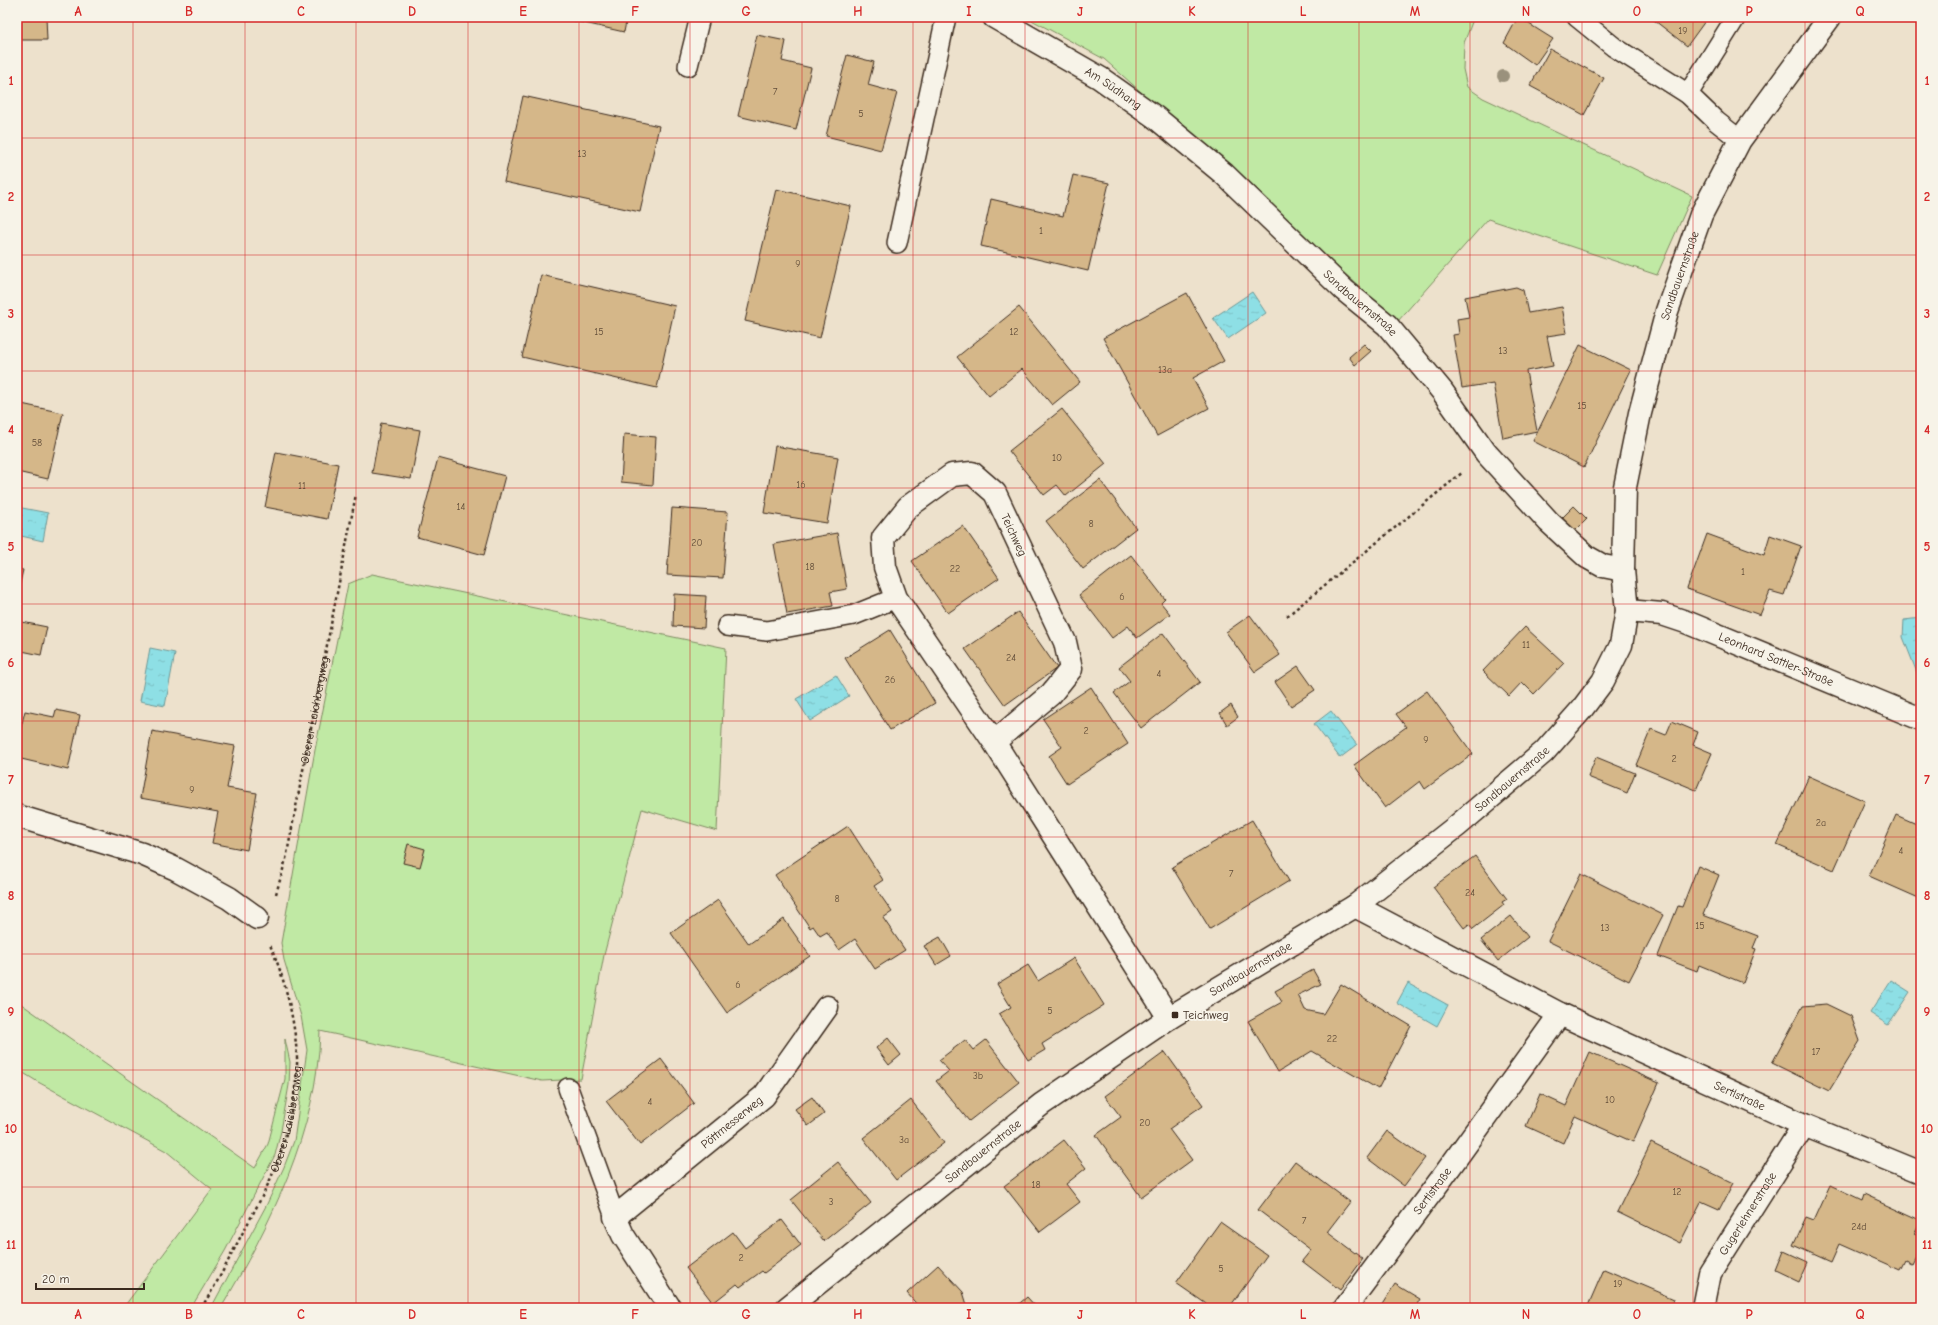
<svg xmlns="http://www.w3.org/2000/svg" width="1938" height="1325" font-family="'Comic Neue',sans-serif">
<style>
.grass{fill:#c0e9a4;stroke:#7e8a61}
.water{fill:url(#water-ripples);stroke:#6d9795}
.building{fill:#d5b789;stroke:#3b2a1e}
.lines{fill:none;stroke-linecap:round;stroke-linejoin:round}
.lane-casing{stroke:#3b2a1e;stroke-width:22}
.street-casing{stroke:#3b2a1e;stroke-width:25}
.path{stroke:#3b2a1e;stroke-width:2.5;stroke-dasharray:3 3;stroke-linecap:butt}
.lane{stroke:#f7f3e8;stroke-width:19}
.street{stroke:#f7f3e8;stroke-width:22}
.tree{fill:#9a917b}
.grid{fill:none;stroke:#d62828;stroke-width:1;stroke-opacity:0.55}
.poi-dot{fill:#3b2a1e;stroke:#f7f3e8;stroke-width:1.5}
.labels{text-anchor:middle;dominant-baseline:central;stroke-width:4;stroke-linejoin:round;paint-order:stroke}
.number-label{font-size:10px;fill:#624d39}
.street-label{font-size:12px;fill:#3b2a1e;stroke:#f7f3e8}
.poi-label{font-size:12px;fill:#3b2a1e;stroke:#f7f3e8;text-anchor:start}
.neatline{fill:none;stroke:#d62828;stroke-width:1.5}
.grid-label{font-size:13px;text-anchor:middle;font-weight:bold;fill:#d62828}
</style>
<defs>
<pattern id="water-ripples" width="26" height="14" patternUnits="userSpaceOnUse"><rect width="26" height="14" fill="#8edfe5"/><path d="M2 4q2-2 4 0t4 0M15 11q2-2 4 0t4 0" fill="none" stroke="#7bc0c4"/></pattern>
</defs>
<rect width="100%" height="100%" fill="#ede1cc"/>
<filter id="ink" filterUnits="userSpaceOnUse"><feTurbulence type="fractalNoise" baseFrequency=".025" numOctaves="2"/><feDisplacementMap in="SourceGraphic" scale="8" xChannelSelector="R" yChannelSelector="G"/><feConvolveMatrix kernelMatrix="1 2 1 2 8 2 1 2 1" color-interpolation-filters="sRGB"/></filter>
<g filter="url(#ink)">
<g class="grass">
<path d="M1026,17H1474L1464,43L1463,69L1467,87L1483,98L1692,196L1657,275L1488,219L1398,321L1104,59Z"/>
<path d="M372,574L726,648L717,831L642,809L604,955L581,1079L542,1081L320,1031C318,1129 270,1226 221,1308H211L267,1204L284,1167L294,1141L307,1050L301,1016L284,960L281,943L315,750L348,584Z"/>
<path d="M17,1001L255,1168L268,1144L285,1079V1039L290,1062L289,1085L281,1131L275,1155L225,1251L191,1308H123L212,1189L166,1151L38,1082L17,1069Z"/>
</g>
<g class="water">
<path d="M1252,292L1266,313L1228,339L1213,318Z"/>
<path d="M17,507L48,513L43,541L17,535Z"/>
<path d="M1921,618V683L1903,637L1904,620Z"/>
<path d="M150,648L175,653L165,706L140,701Z"/>
<path d="M836,675L849,696L810,721L796,699Z"/>
<path d="M1331,711L1357,745L1340,758L1314,724Z"/>
<path d="M1891,980L1910,992L1888,1025L1870,1013Z"/>
<path d="M1408,983L1448,1005L1437,1026L1397,1003Z"/>
</g>
<g class="building">
<path d="M17,17H46L47,40H17Z"/>
<path d="M558,17H627L624,32Z"/>
<path d="M1518,17L1553,39L1535,65L1504,43Z"/>
<path d="M1650,17H1708L1687,46Z"/>
<path d="M757,35L786,41L782,61L811,68L796,130L738,116Z"/>
<path d="M1550,49L1604,78L1584,115L1530,86Z"/>
<path d="M847,55L874,62L868,85L897,93L881,150L826,136Z"/>
<path d="M523,96L659,126L640,212L504,182Z"/>
<path d="M1073,175L1109,183L1088,271L981,246L991,199L1063,216Z"/>
<path d="M776,189L851,206L820,338L745,321Z"/>
<path d="M541,275L675,306L657,388L522,357Z"/>
<path d="M1516,287L1523,290L1528,313L1562,307L1567,333L1547,336L1553,366L1526,371L1537,431L1503,438L1493,383L1462,388L1453,335L1459,334L1457,319L1469,317L1465,297Z"/>
<path d="M1187,293L1224,361L1193,378L1209,408L1157,436L1103,338Z"/>
<path d="M1019,307L1080,382L1052,405L1022,369L989,396L957,357Z"/>
<path d="M1364,344L1371,351L1355,365L1349,357Z"/>
<path d="M1580,345L1631,370L1584,467L1533,441Z"/>
<path d="M17,403L63,413L48,479L17,472Z"/>
<path d="M1062,409L1106,464L1066,496L1057,485L1044,495L1009,451Z"/>
<path d="M381,423L420,430L411,479L372,473Z"/>
<path d="M624,434L656,437L653,485L621,482Z"/>
<path d="M775,446L838,457L827,523L764,513Z"/>
<path d="M276,452L338,464L327,519L265,507Z"/>
<path d="M438,458L505,476L484,555L417,537Z"/>
<path d="M1100,480L1136,528L1083,569L1046,521Z"/>
<path d="M1574,506L1587,519L1575,531L1562,518Z"/>
<path d="M672,508L728,512L723,578L667,575Z"/>
<path d="M963,526L999,578L948,613L912,561Z"/>
<path d="M837,533L847,589L830,592L833,606L787,614L774,544Z"/>
<path d="M1707,534L1764,555L1770,535L1801,546L1784,595L1770,591L1760,615L1687,589Z"/>
<path d="M1131,555L1165,599L1161,603L1170,614L1137,638L1128,626L1112,638L1079,595Z"/>
<path d="M17,569L23,570L17,596Z"/>
<path d="M674,594L706,596L704,628L673,626Z"/>
<path d="M1018,612L1057,668L1005,705L965,649Z"/>
<path d="M1250,615L1280,655L1255,672L1226,632Z"/>
<path d="M17,621L47,627L41,655L17,650Z"/>
<path d="M1525,627L1564,663L1534,694L1522,682L1509,696L1483,671Z"/>
<path d="M890,630L935,703L890,730L845,658Z"/>
<path d="M1163,633L1200,682L1141,728L1114,693L1130,681L1119,667Z"/>
<path d="M1298,666L1315,690L1291,706L1275,682Z"/>
<path d="M1091,687L1128,744L1067,784L1049,756L1062,747L1043,719Z"/>
<path d="M1427,691L1473,754L1425,789L1420,781L1385,808L1354,765L1406,727L1396,714Z"/>
<path d="M1231,705L1238,717L1227,725L1220,713Z"/>
<path d="M56,710L80,715L68,770L17,758V730L20,731L25,711L54,717Z"/>
<path d="M1672,721L1698,732L1693,745L1712,753L1696,790L1636,765L1651,729L1666,735Z"/>
<path d="M152,731L235,746L227,788L257,793L247,850L212,843L218,812L140,798Z"/>
<path d="M1596,757L1635,773L1627,793L1588,777Z"/>
<path d="M1809,776L1865,801L1834,870L1777,845Z"/>
<path d="M1896,815L1921,826V899L1869,876Z"/>
<path d="M1252,820L1289,881L1210,929L1172,867Z"/>
<path d="M848,826L883,880L874,886L892,912L883,918L905,950L875,969L855,939L839,950L827,932L820,936L813,926L810,928L775,875Z"/>
<path d="M408,844L425,849L420,867L403,863Z"/>
<path d="M1475,856L1507,899L1502,902L1504,905L1473,929L1469,924L1464,928L1433,887Z"/>
<path d="M1698,866L1719,875L1703,915L1758,936L1753,948L1756,949L1743,983L1699,965L1697,971L1658,956L1678,906L1682,907Z"/>
<path d="M1581,874L1663,915L1629,981L1548,941Z"/>
<path d="M718,900L749,944L784,919L810,956L727,1013L671,933Z"/>
<path d="M1511,916L1528,937L1498,961L1481,940Z"/>
<path d="M940,937L951,956L936,965L924,946Z"/>
<path d="M1074,958L1104,1005L1042,1044L1045,1050L1028,1060L999,1014L1011,1007L997,984L1028,965L1038,981Z"/>
<path d="M1313,970L1321,984L1298,995L1305,1010L1323,1014L1341,984L1411,1026L1378,1089L1312,1051L1278,1072L1248,1021L1282,1002L1275,991Z"/>
<path d="M1826,1004L1851,1016L1860,1041L1829,1091L1772,1063L1803,1006Z"/>
<path d="M888,1038L901,1055L889,1065L876,1048Z"/>
<path d="M965,1040L973,1050L986,1040L1019,1082L969,1121L936,1081L949,1071L939,1060Z"/>
<path d="M1165,1052L1203,1105L1169,1129L1192,1160L1141,1197L1096,1135L1121,1117L1105,1096Z"/>
<path d="M1590,1052L1659,1083L1633,1142L1575,1116L1563,1143L1526,1126L1540,1094L1566,1106Z"/>
<path d="M661,1059L694,1103L640,1145L606,1101Z"/>
<path d="M812,1097L824,1114L808,1126L795,1109Z"/>
<path d="M911,1100L944,1143L896,1180L863,1138Z"/>
<path d="M1387,1131L1425,1158L1404,1186L1367,1158Z"/>
<path d="M1064,1140L1086,1168L1066,1184L1080,1202L1040,1232L1004,1186Z"/>
<path d="M1651,1143L1733,1183L1719,1210L1701,1202L1680,1243L1617,1212Z"/>
<path d="M1295,1161L1350,1202L1327,1232L1363,1259L1340,1290L1302,1261L1311,1250L1258,1210Z"/>
<path d="M838,1162L871,1203L824,1241L791,1200Z"/>
<path d="M1830,1185L1862,1200L1864,1194L1921,1220L1914,1234L1921,1237V1244L1911,1264L1905,1261L1900,1271L1839,1244L1831,1262L1793,1245L1806,1217L1814,1220Z"/>
<path d="M782,1220L801,1245L764,1273L762,1271L740,1287L737,1284L713,1303L686,1268L733,1232L745,1248Z"/>
<path d="M1220,1222L1267,1255L1229,1308H1212L1176,1283Z"/>
<path d="M1784,1251L1808,1262L1799,1282L1776,1271Z"/>
<path d="M938,1265L963,1292L968,1308H920L907,1293Z"/>
<path d="M1604,1269L1674,1299L1671,1308H1587Z"/>
<path d="M1395,1284L1420,1299L1415,1308H1384L1381,1306Z"/>
<path d="M1027,1297L1037,1308H1014Z"/>
</g>
<g class="lines">
<g class="lane-casing">
<g id="lane">
<path d="M1577,17L1614,47L1688,94L1716,121L1740,140"/>
<path d="M688,66L700,17"/>
<path d="M1688,94L1736,17"/>
<path d="M897,243L946,17"/>
<path d="M727,626L767,631L854,615L896,598"/>
<path d="M568,1088L615,1217"/>
</g>
</g>
<g class="street-casing">
<g id="street">
<path id="s3" d="M994,17L1100,78L1155,117L1224,174L1344,290L1387,325L1442,391L1486,453L1549,522L1587,557L1603,566L1623,570"/>
<path id="s4" d="M1627,611L1662,614L1686,622L1921,719"/>
<path d="M994,742L1051,694L1071,669L1065,642L995,493L972,473L952,475L908,507L883,538L885,567L896,598L994,742L1169,1018"/>
<path d="M17,816L142,854L176,869L229,898L257,918"/>
<path id="s5" d="M1355,906L1560,1014L1804,1125L1921,1173"/>
<path id="s6" d="M670,1308L623,1235L615,1217L764,1096L827,1007"/>
<path id="s7" d="M787,1308L1042,1104L1169,1018L1355,906L1457,826L1544,752L1582,709L1603,681L1621,645L1627,611L1623,570L1625,487L1640,413L1667,311L1701,215L1740,140L1830,17"/>
<path id="s8" d="M1345,1308L1442,1178L1560,1014"/>
<path id="s9" d="M1703,1308L1710,1273L1804,1125"/>
</g>
</g>
<g class="path">
<path d="M1287,616L1463,472"/>
<path id="s1" d="M276,894L286,859L356,494"/>
<path id="s2" d="M201,1308C217,1284 229,1259 242,1234C256,1208 272,1180 281,1152C289,1126 298,1083 297,1057C295,1021 285,978 270,945"/>
</g>
<use href="#lane" class="lane"/>
<use href="#street" class="street"/>
</g>
<circle class="tree" cx="1503" cy="76" r="6"/>
</g>
<path class="grid" d="M133,17V1308M245,17V1308M356,17V1308M468,17V1308M579,17V1308M690,17V1308M802,17V1308M913,17V1308M1025,17V1308M1136,17V1308M1248,17V1308M1359,17V1308M1470,17V1308M1582,17V1308M1693,17V1308M1805,17V1308M17,138H1921M17,255H1921M17,371H1921M17,488H1921M17,604H1921M17,721H1921M17,837H1921M17,954H1921M17,1070H1921M17,1187H1921"/>
<rect class="poi-dot" x="1171" y="1011" width="8" height="8" rx="2"/>
<g class="labels">
<g class="number-label">
<text x="1683" y="31">19</text>
<text x="775" y="92">7</text>
<text x="861" y="114">5</text>
<text x="582" y="154">13</text>
<text x="1041" y="231">1</text>
<text x="798" y="264">9</text>
<text x="599" y="332">15</text>
<text x="1014" y="332">12</text>
<text x="1503" y="351">13</text>
<text x="1165" y="370">13a</text>
<text x="1582" y="406">15</text>
<text x="37" y="443">58</text>
<text x="1057" y="458">10</text>
<text x="801" y="485">16</text>
<text x="302" y="486">11</text>
<text x="461" y="507">14</text>
<text x="1091" y="524">8</text>
<text x="697" y="543">20</text>
<text x="810" y="567">18</text>
<text x="955" y="569">22</text>
<text x="1743" y="572">1</text>
<text x="1122" y="597">6</text>
<text x="1526" y="645">11</text>
<text x="1011" y="658">24</text>
<text x="1159" y="674">4</text>
<text x="890" y="680">26</text>
<text x="1086" y="731">2</text>
<text x="1426" y="740">9</text>
<text x="1674" y="759">2</text>
<text x="192" y="790">9</text>
<text x="1821" y="823">2a</text>
<text x="1901" y="851">4</text>
<text x="1231" y="874">7</text>
<text x="1470" y="893">24</text>
<text x="837" y="899">8</text>
<text x="1700" y="926">15</text>
<text x="1605" y="928">13</text>
<text x="738" y="985">6</text>
<text x="1050" y="1011">5</text>
<text x="1332" y="1039">22</text>
<text x="1816" y="1052">17</text>
<text x="978" y="1076">3b</text>
<text x="1610" y="1100">10</text>
<text x="650" y="1102">4</text>
<text x="1145" y="1123">20</text>
<text x="904" y="1140">3a</text>
<text x="1036" y="1185">18</text>
<text x="1677" y="1192">12</text>
<text x="831" y="1202">3</text>
<text x="1304" y="1221">7</text>
<text x="1859" y="1227">24d</text>
<text x="741" y="1258">2</text>
<text x="1221" y="1269">5</text>
<text x="1618" y="1284">19</text>
</g>
<g class="street-label">
<text stroke="none"><textPath href="#s3" startOffset="139">Am Südhang</textPath></text>
<text stroke="none"><textPath href="#s7" startOffset="1451">Sandbauernstraße</textPath></text>
<text stroke="none"><textPath href="#s3" startOffset="467">Sandbauernstraße</textPath></text>
<text transform="translate(1014 535) rotate(65)">Teichweg</text>
<text stroke="none"><textPath href="#s4" startOffset="158">Leonhard Sattler-Straße</textPath></text>
<text stroke="none"><textPath href="#s1" startOffset="188">Oberer Laichbergweg</textPath></text>
<text stroke="none"><textPath href="#s7" startOffset="899">Sandbauernstraße</textPath></text>
<text stroke="none"><textPath href="#s7" startOffset="575">Sandbauernstraße</textPath></text>
<text stroke="none"><textPath href="#s5" startOffset="429">Sertlstraße</textPath></text>
<text stroke="none"><textPath href="#s2" startOffset="209">Oberer Laichbergweg</textPath></text>
<text stroke="none"><textPath href="#s6" startOffset="257">Pöttmesserweg</textPath></text>
<text stroke="none"><textPath href="#s7" startOffset="251">Sandbauernstraße</textPath></text>
<text stroke="none"><textPath href="#s8" startOffset="146">Sertlstraße</textPath></text>
<text stroke="none"><textPath href="#s9" startOffset="106">Gugerlehnerstraße</textPath></text>
</g>
<g class="poi-label">
<text x="1183" y="1015">Teichweg</text>
</g>
</g>
<rect width="1938" height="1325" fill="none" stroke="#f7f3e8" stroke-width="44"/>
<path d="M36 1283v6h108v-6" fill="none" stroke="#3b2a1e" stroke-width="2"/>
<text x="42" y="1283" font-size="12" fill="#3b2a1e" stroke="#f7f3e8" stroke-width="3" paint-order="stroke">20 m</text>
<rect x="22" y="22" width="1894" height="1281" class="neatline"/>
<g class="grid-label">
<text x="78" y="16">A</text>
<text x="189" y="16">B</text>
<text x="301" y="16">C</text>
<text x="412" y="16">D</text>
<text x="523" y="16">E</text>
<text x="635" y="16">F</text>
<text x="746" y="16">G</text>
<text x="858" y="16">H</text>
<text x="969" y="16">I</text>
<text x="1080" y="16">J</text>
<text x="1192" y="16">K</text>
<text x="1303" y="16">L</text>
<text x="1415" y="16">M</text>
<text x="1526" y="16">N</text>
<text x="1637" y="16">O</text>
<text x="1749" y="16">P</text>
<text x="1860" y="16">Q</text>
<text x="11" y="85">1</text>
<text x="1927" y="85">1</text>
<text x="11" y="201">2</text>
<text x="1927" y="201">2</text>
<text x="11" y="318">3</text>
<text x="1927" y="318">3</text>
<text x="11" y="434">4</text>
<text x="1927" y="434">4</text>
<text x="11" y="551">5</text>
<text x="1927" y="551">5</text>
<text x="11" y="667">6</text>
<text x="1927" y="667">6</text>
<text x="11" y="784">7</text>
<text x="1927" y="784">7</text>
<text x="11" y="900">8</text>
<text x="1927" y="900">8</text>
<text x="11" y="1016">9</text>
<text x="1927" y="1016">9</text>
<text x="11" y="1133">10</text>
<text x="1927" y="1133">10</text>
<text x="11" y="1249">11</text>
<text x="1927" y="1249">11</text>
<text x="78" y="1319">A</text>
<text x="189" y="1319">B</text>
<text x="301" y="1319">C</text>
<text x="412" y="1319">D</text>
<text x="523" y="1319">E</text>
<text x="635" y="1319">F</text>
<text x="746" y="1319">G</text>
<text x="858" y="1319">H</text>
<text x="969" y="1319">I</text>
<text x="1080" y="1319">J</text>
<text x="1192" y="1319">K</text>
<text x="1303" y="1319">L</text>
<text x="1415" y="1319">M</text>
<text x="1526" y="1319">N</text>
<text x="1637" y="1319">O</text>
<text x="1749" y="1319">P</text>
<text x="1860" y="1319">Q</text>
</g>
</svg>
